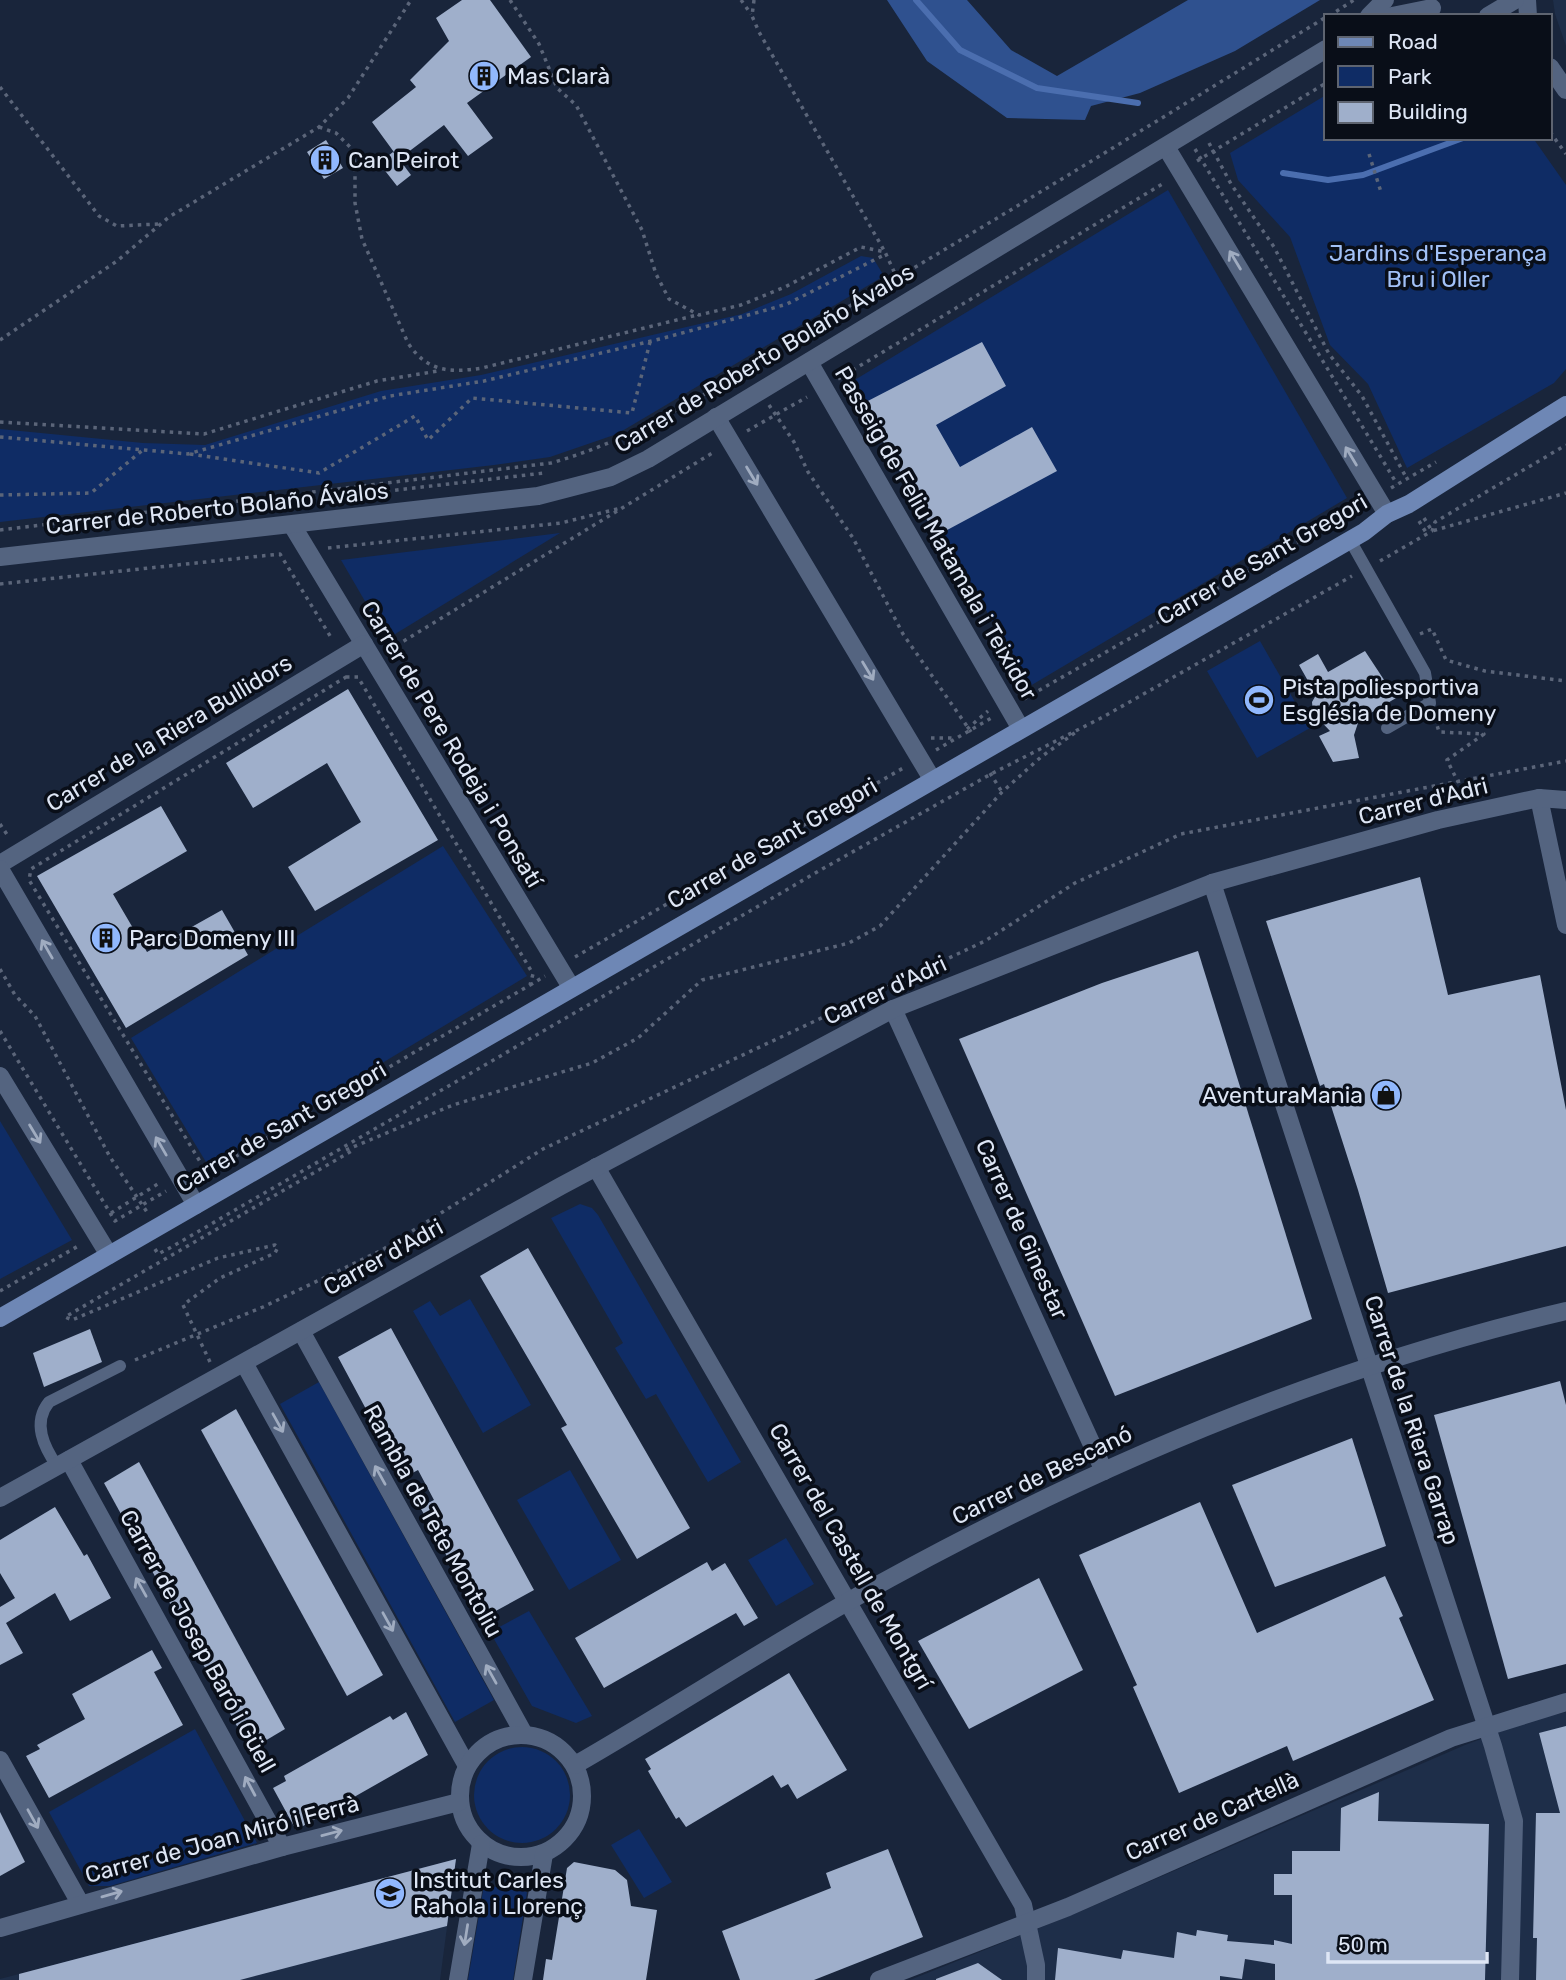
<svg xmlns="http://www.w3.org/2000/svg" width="1566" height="1980" font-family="Rubik,sans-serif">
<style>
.built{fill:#1e2e49}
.green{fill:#0f2c65}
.forest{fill:#2f518f}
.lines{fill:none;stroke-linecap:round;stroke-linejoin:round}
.stream{stroke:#4b6eaf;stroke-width:6}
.building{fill:#9fafcb}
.path{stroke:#5b6579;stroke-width:3.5;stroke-dasharray:3.5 5;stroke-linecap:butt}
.lane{stroke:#546480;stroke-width:12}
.street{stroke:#546480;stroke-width:18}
.secondary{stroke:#6e87b5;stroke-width:18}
.oneway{stroke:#a0acc0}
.labels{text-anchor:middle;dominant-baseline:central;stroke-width:7;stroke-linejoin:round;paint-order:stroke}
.poi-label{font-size:23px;fill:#dee6f5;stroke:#090e18;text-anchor:start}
.park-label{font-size:23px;fill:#a2c1f7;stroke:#090e18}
.street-label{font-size:23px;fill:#dee6f5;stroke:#090e18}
</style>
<rect width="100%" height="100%" fill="#19253b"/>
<g class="built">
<path d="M1553,0H1566V46L1555,14Z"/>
<path d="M1566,1712V1980H910L1079,1912L1465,1745L1532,1720Z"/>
<path d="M456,1859L440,1980H0V1979Z"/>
</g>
<g class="green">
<path d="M1326,95V138H1533L1566,185V369L1554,383L1407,468L1368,384L1330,345L1290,237L1238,180L1230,153Z"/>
<path d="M1168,190L1347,498L1030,686L853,381Z"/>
<path d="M861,256L873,258L884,276L617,434L550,457L494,465L0,522V429L143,443L205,445L381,391L481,375L742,314L791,294Z"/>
<path d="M560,533L387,639L341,560Z"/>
<path d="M1260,641L1310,728L1257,758L1207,671Z"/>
<path d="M443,846L527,976L209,1167L131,1038Z"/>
<path d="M0,1121L72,1240L0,1279Z"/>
<path d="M580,1204L592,1208L598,1215L741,1462L708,1482L656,1394L646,1399L615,1348L623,1343L551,1218Z"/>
<path d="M470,1299L531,1405L483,1433L413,1311L430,1301L440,1316Z"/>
<path d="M319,1382L494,1700L455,1722L280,1404Z"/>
<path d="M570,1470L621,1560L569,1590L517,1500Z"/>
<path d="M786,1538L814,1584L776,1606L748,1560Z"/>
<path d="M529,1611L592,1716L576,1723L532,1706L490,1632Z"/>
<path d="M195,1729L257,1843L110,1886H89L49,1812Z"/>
<circle cx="522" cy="1795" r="48"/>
<path d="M639,1829L672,1882L644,1898L611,1845Z"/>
<path d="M484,1885L527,1892L513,1980H468Z"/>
</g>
<path class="forest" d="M887,0H967L1011,50L1057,76L1188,0H1320L1235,51L1140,93L1091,106L1085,120L1007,118L927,61Z"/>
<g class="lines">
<g class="stream">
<path d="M916,0L960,50L1037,88L1138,103"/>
<path d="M1283,173L1328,180L1363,175L1463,138"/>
</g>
</g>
<g class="building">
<path d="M462,0H490L531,57L467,103L493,138L468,156L444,125L399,159L411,175L397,186L379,163L393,152L399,159L372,122L416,87L410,80L449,41L436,18Z"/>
<path d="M326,140L343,168L324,179L307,152Z"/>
<path d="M982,342L1006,386L936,425L960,467L1032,427L1057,471L936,536L862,404Z"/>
<path d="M1365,651L1396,698L1359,720L1354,735L1359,758L1333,762L1319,736L1330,731L1313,713L1312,702L1316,695L1299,665L1318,654L1328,672Z"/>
<path d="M348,689L438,840L315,911L288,867L361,822L327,763L253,808L226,763Z"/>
<path d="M161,806L187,851L113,894L147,952L222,910L248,955L126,1028L37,876Z"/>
<path d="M1420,877L1448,995L1540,975L1566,1110V1246L1388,1293L1358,1190L1324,1084L1320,1086L1266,921Z"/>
<path d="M1198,951L1312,1319L1115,1396L959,1039L1102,983Z"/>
<path d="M528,1248L690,1528L637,1559L561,1428L567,1425L480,1276Z"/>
<path d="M391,1328L534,1590L481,1619L420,1507L434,1500L418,1470L403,1478L338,1357Z"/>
<path d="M90,1329L102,1362L44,1387L33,1353Z"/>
<path d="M1560,1381L1566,1405V1664L1508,1679L1434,1415Z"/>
<path d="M236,1409L383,1675L347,1696L201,1430Z"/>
<path d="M1352,1438L1386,1546L1275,1587L1232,1485Z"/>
<path d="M139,1462L285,1729L250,1750L104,1483Z"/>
<path d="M1200,1502L1257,1633L1385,1576L1403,1616L1399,1618L1434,1700L1293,1761L1287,1746L1179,1793L1133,1687L1137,1685L1079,1555Z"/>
<path d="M55,1507L84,1556L87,1554L111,1598L70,1621L55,1593L6,1623L23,1653L0,1665V1607L15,1598L0,1573V1540Z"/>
<path d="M707,1562L712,1571L725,1563L758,1618L744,1626L736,1613L604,1688L575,1638Z"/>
<path d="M1039,1578L1083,1670L969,1729L918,1641Z"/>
<path d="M152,1650L162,1668L154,1672L183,1725L49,1798L26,1756L40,1749L37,1745L85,1719L72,1694Z"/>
<path d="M789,1673L847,1770L797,1799L788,1784L781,1788L773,1775L686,1827L679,1817L676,1819L666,1802L648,1771L651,1769L645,1759Z"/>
<path d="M406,1712L428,1755L296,1830L273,1788L286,1781L284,1776L390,1716L393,1720Z"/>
<path d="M1566,1726V1980H1536L1537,1938H1533L1536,1813H1560L1539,1733Z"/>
<path d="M1379,1792L1378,1821L1489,1824L1485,1980H1275V1964L1245,1959L1242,1979L1220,1976V1980H1055L1058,1948L1121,1959L1123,1950L1174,1958L1177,1932L1196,1936L1197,1930L1228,1935L1227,1941L1274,1945V1940L1292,1944V1895H1274V1874H1292V1851H1340L1341,1808Z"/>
<path d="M0,1812L25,1862L0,1876Z"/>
<path d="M888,1849L923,1937L814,1980H740L722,1931L831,1888L826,1873Z"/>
<path d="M456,1859L447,1926L240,1980H19V1974Z"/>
<path d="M574,1862L615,1870L627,1880L631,1906L657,1910L646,1980H543L546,1959L552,1960L567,1868Z"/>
<path d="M978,1963L1002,1980H936V1979Z"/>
</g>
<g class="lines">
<g class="path">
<path d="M510,0L539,44L557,88L576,105L642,230L656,274L669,299L699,315L741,305L785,287L861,247L885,252L897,278"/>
<path d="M741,0L751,14"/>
<path d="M754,0L752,16L759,32L885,252"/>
<path d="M1329,16L1354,0"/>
<path d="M0,87L99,216L117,226L158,224"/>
<path d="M319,127L336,133L351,148L355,164V203L362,239L408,343C427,372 450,373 482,368L697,315"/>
<path d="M1550,132L1566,154"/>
<path d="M1209,143L1231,184L1274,247L1329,354L1362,396L1407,479"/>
<path d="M1195,149L1397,484"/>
<path d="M1369,154L1381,192"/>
<path d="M1197,161L1326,83"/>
<path d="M0,340L117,261L169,217L319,127L348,98L411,0"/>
<path d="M838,379L1164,183"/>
<path d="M769,405L794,442L808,472L853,538L903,634L971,732"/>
<path d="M0,422L204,434L377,381L438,371"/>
<path d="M747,431L807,397"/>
<path d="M0,437L188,454L390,396L484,381L660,339L763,311L787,304L886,254"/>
<path d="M190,454L319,473L415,416L428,440L472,398L632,413L650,342"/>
<path d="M1391,488L1436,462"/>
<path d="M0,495L91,493L144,449"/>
<path d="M336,497L544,473"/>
<path d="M1424,518L1432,531L1566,493"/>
<path d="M1419,521L1427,534"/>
<path d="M0,530L551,463C654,434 745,368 836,314C1001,217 1164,117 1326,17"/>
<path d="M328,548L561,523L621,508"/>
<path d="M1380,561L1432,531L1435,522L1566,445"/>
<path d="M0,584L280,554L332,639"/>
<path d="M1420,634L1432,629L1446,660L1485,671L1566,681"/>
<path d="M389,650L714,452"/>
<path d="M346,677H358L533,974L530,985L207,1173L29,880L31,869Z"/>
<path d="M1024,699L1361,506"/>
<path d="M1435,718L1439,732L1484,734L1447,760L1458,782"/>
<path d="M967,729L988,711"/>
<path d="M931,738H955"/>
<path d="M936,750L993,717"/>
<path d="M990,773L1002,792"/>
<path d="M0,824L8,836"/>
<path d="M575,957L905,767"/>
<path d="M0,969L15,995L35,1016L110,1157L147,1212"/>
<path d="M530,985L545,976"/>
<path d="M0,1031L115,1221L166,1191"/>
<path d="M346,1150L453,1105L592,1063L638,1038L702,980L849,943L880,926L1002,792L1041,757L1076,732"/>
<path d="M111,1213L161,1182"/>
<path d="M155,1249L158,1254L168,1249L824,868L991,774L1103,717L1352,576"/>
<path d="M0,1291L80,1245"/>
<path d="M135,1360L263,1307L382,1250L543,1149L985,941L1075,883L1181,834L1566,761"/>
<path d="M210,1362L183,1305L220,1278L275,1253L278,1247L275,1245L218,1258L72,1320L65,1317L355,1149"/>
</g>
<g class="lane">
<path d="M1350,540L1425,673L1430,703L1387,728"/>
<path d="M57,1466C44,1447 32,1423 49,1402L120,1366"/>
</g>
<g class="street">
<path d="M1527,0L1528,16"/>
<path d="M1369,16L1385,0"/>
<path d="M1392,16L1432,8"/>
<path d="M1488,16L1515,0"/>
<path d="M1550,67L1566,90"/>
<path d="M1166,147L1387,514"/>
<path d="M809,362L1021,729"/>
<path d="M716,417L932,779"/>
<path d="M292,525L571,987"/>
<path d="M0,557L538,496L611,477L648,459L1326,49"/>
<path d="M1539,798L1566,925"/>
<path d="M0,864L364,644"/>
<path d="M0,869L196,1205"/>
<path d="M1212,883L1493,1746L1514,1821L1510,1980"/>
<path d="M893,1009L1104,1471"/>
<path d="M0,1076L109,1255"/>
<path d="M596,1167L1023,1905L1036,1965V1980"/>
<path d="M301,1331L524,1734"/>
<path d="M244,1363L467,1766"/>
<path d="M69,1460L282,1847"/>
<path d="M0,1498L561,1186L893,1009L1212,883L1438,820L1539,798L1566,800"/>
<circle cx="521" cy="1796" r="61"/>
<path d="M0,1760L80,1903"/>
<path d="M575,1765C667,1712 756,1654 849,1601C1074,1474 1314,1370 1566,1311"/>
<path d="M0,1928L282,1847L459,1802"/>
<path d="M458,1980L481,1844"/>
<path d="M523,1980L544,1854"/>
<path d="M879,1980L1068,1907L1451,1738L1566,1702"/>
</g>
<path class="secondary" d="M0,1318L1364,532L1387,514L1409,504L1566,405"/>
</g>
<defs><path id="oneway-shaft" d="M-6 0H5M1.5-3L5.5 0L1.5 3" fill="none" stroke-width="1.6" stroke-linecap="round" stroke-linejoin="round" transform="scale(1.75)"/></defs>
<g class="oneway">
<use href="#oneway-shaft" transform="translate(1235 260) rotate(-121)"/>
<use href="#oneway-shaft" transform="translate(1351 456) rotate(-121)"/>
<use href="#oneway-shaft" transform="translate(752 476) rotate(59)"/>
<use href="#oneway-shaft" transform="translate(868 671) rotate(59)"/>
<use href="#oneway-shaft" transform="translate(47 949) rotate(-120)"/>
<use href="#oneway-shaft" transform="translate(35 1134) rotate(59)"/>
<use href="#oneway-shaft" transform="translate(161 1146) rotate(-120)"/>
<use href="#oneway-shaft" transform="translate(278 1423) rotate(61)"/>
<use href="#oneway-shaft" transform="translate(380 1475) rotate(-119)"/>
<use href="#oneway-shaft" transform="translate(141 1587) rotate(-119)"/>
<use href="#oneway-shaft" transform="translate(388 1622) rotate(61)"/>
<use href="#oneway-shaft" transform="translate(491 1674) rotate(-119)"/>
<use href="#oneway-shaft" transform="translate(250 1786) rotate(-118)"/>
<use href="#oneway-shaft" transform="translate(33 1819) rotate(61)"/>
<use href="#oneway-shaft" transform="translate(332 1833) rotate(-15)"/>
<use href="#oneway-shaft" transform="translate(112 1894) rotate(-16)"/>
<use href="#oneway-shaft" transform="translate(466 1935) rotate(99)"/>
</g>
<defs>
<g id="building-disc" transform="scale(1.575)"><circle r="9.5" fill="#91b8fd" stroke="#090e18"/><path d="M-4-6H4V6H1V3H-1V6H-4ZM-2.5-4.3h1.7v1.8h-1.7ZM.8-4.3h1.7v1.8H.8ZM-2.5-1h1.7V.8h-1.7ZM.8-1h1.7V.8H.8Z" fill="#111"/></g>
<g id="stadium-disc" transform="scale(1.575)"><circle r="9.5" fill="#91b8fd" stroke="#090e18"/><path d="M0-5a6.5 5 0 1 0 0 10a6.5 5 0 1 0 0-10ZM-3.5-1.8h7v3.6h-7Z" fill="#111"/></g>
<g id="shop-disc" transform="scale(1.575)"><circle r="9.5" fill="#91b8fd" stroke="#090e18"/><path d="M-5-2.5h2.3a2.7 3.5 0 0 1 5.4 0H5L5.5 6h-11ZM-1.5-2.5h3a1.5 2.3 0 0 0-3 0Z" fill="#111"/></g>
<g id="school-disc" transform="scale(1.575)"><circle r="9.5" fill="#91b8fd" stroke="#090e18"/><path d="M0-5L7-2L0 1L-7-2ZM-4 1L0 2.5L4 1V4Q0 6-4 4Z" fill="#111"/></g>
</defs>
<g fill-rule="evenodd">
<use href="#building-disc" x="484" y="76"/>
<use href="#building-disc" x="325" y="160"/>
<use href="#stadium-disc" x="1259" y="700"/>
<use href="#building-disc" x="106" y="938"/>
<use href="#shop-disc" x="1386" y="1095"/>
<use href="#school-disc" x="390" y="1893"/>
</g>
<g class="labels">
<g class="poi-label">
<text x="507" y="76">Mas Clarà</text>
<text x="348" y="160">Can Peirot</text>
<text x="1282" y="687">Pista poliesportiva<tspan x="1282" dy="26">Església de Domeny</tspan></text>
<text x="129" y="938">Parc Domeny III</text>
<text x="1363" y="1095" text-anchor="end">AventuraMania</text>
<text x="413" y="1880">Institut Carles<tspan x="413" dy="26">Rahola i Llorenç</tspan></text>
</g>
<g class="park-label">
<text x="1438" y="253">Jardins d'Esperança<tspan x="1438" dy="26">Bru i Oller</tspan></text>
</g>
<g class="street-label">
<text transform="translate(764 358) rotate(-31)">Carrer de Roberto Bolaño Ávalos</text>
<text transform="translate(217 508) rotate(-6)">Carrer de Roberto Bolaño Ávalos</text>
<text transform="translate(936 533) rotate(60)">Passeig de Feliu Matamala i Teixidor</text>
<text transform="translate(1262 559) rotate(-30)">Carrer de Sant Gregori</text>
<text transform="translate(169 733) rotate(-31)">Carrer de la Riera Bullidors</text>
<text transform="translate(452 744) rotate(59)">Carrer de Pere Rodeja i Ponsatí</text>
<text transform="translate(1423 801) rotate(-14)">Carrer d'Adri</text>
<text transform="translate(772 843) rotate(-30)">Carrer de Sant Gregori</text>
<text transform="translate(885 990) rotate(-25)">Carrer d'Adri</text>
<text transform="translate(281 1127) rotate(-30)">Carrer de Sant Gregori</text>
<text transform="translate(1022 1229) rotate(66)">Carrer de Ginestar</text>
<text transform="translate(383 1257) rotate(-29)">Carrer d'Adri</text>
<text transform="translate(1412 1420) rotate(72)">Carrer de la Riera Garrap</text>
<text transform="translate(1042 1475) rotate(-26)">Carrer de Bescanó</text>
<text transform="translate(433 1521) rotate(61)">Rambla de Tete Montoliu</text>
<text transform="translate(851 1556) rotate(60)">Carrer del Castell de Montgrí</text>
<text transform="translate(198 1641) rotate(61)">Carrer de Josep Baró i Güell</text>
<text transform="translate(1212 1816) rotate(-24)">Carrer de Cartellà</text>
<text transform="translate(222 1839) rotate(-15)">Carrer de Joan Miró i Ferrà</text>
</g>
</g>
<rect x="1324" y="14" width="228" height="126" fill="#090e18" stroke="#5e6470" stroke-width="2"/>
<rect x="1338" y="37" width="35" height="10" fill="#6e87b5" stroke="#5e6470" stroke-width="2"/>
<text x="1388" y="49" font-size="21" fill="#dee6f5">Road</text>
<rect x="1338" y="66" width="35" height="21" fill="#0f2c65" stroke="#5e6470" stroke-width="2"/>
<text x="1388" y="84" font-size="21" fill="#dee6f5">Park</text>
<rect x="1338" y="102" width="35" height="21" fill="#9fafcb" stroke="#5e6470" stroke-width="2"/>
<text x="1388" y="119" font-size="21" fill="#dee6f5">Building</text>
<path d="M1328 1952v10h159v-10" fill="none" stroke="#dee6f5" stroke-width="3.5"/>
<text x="1338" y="1952" font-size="21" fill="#dee6f5" stroke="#090e18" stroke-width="5" paint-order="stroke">50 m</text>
</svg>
